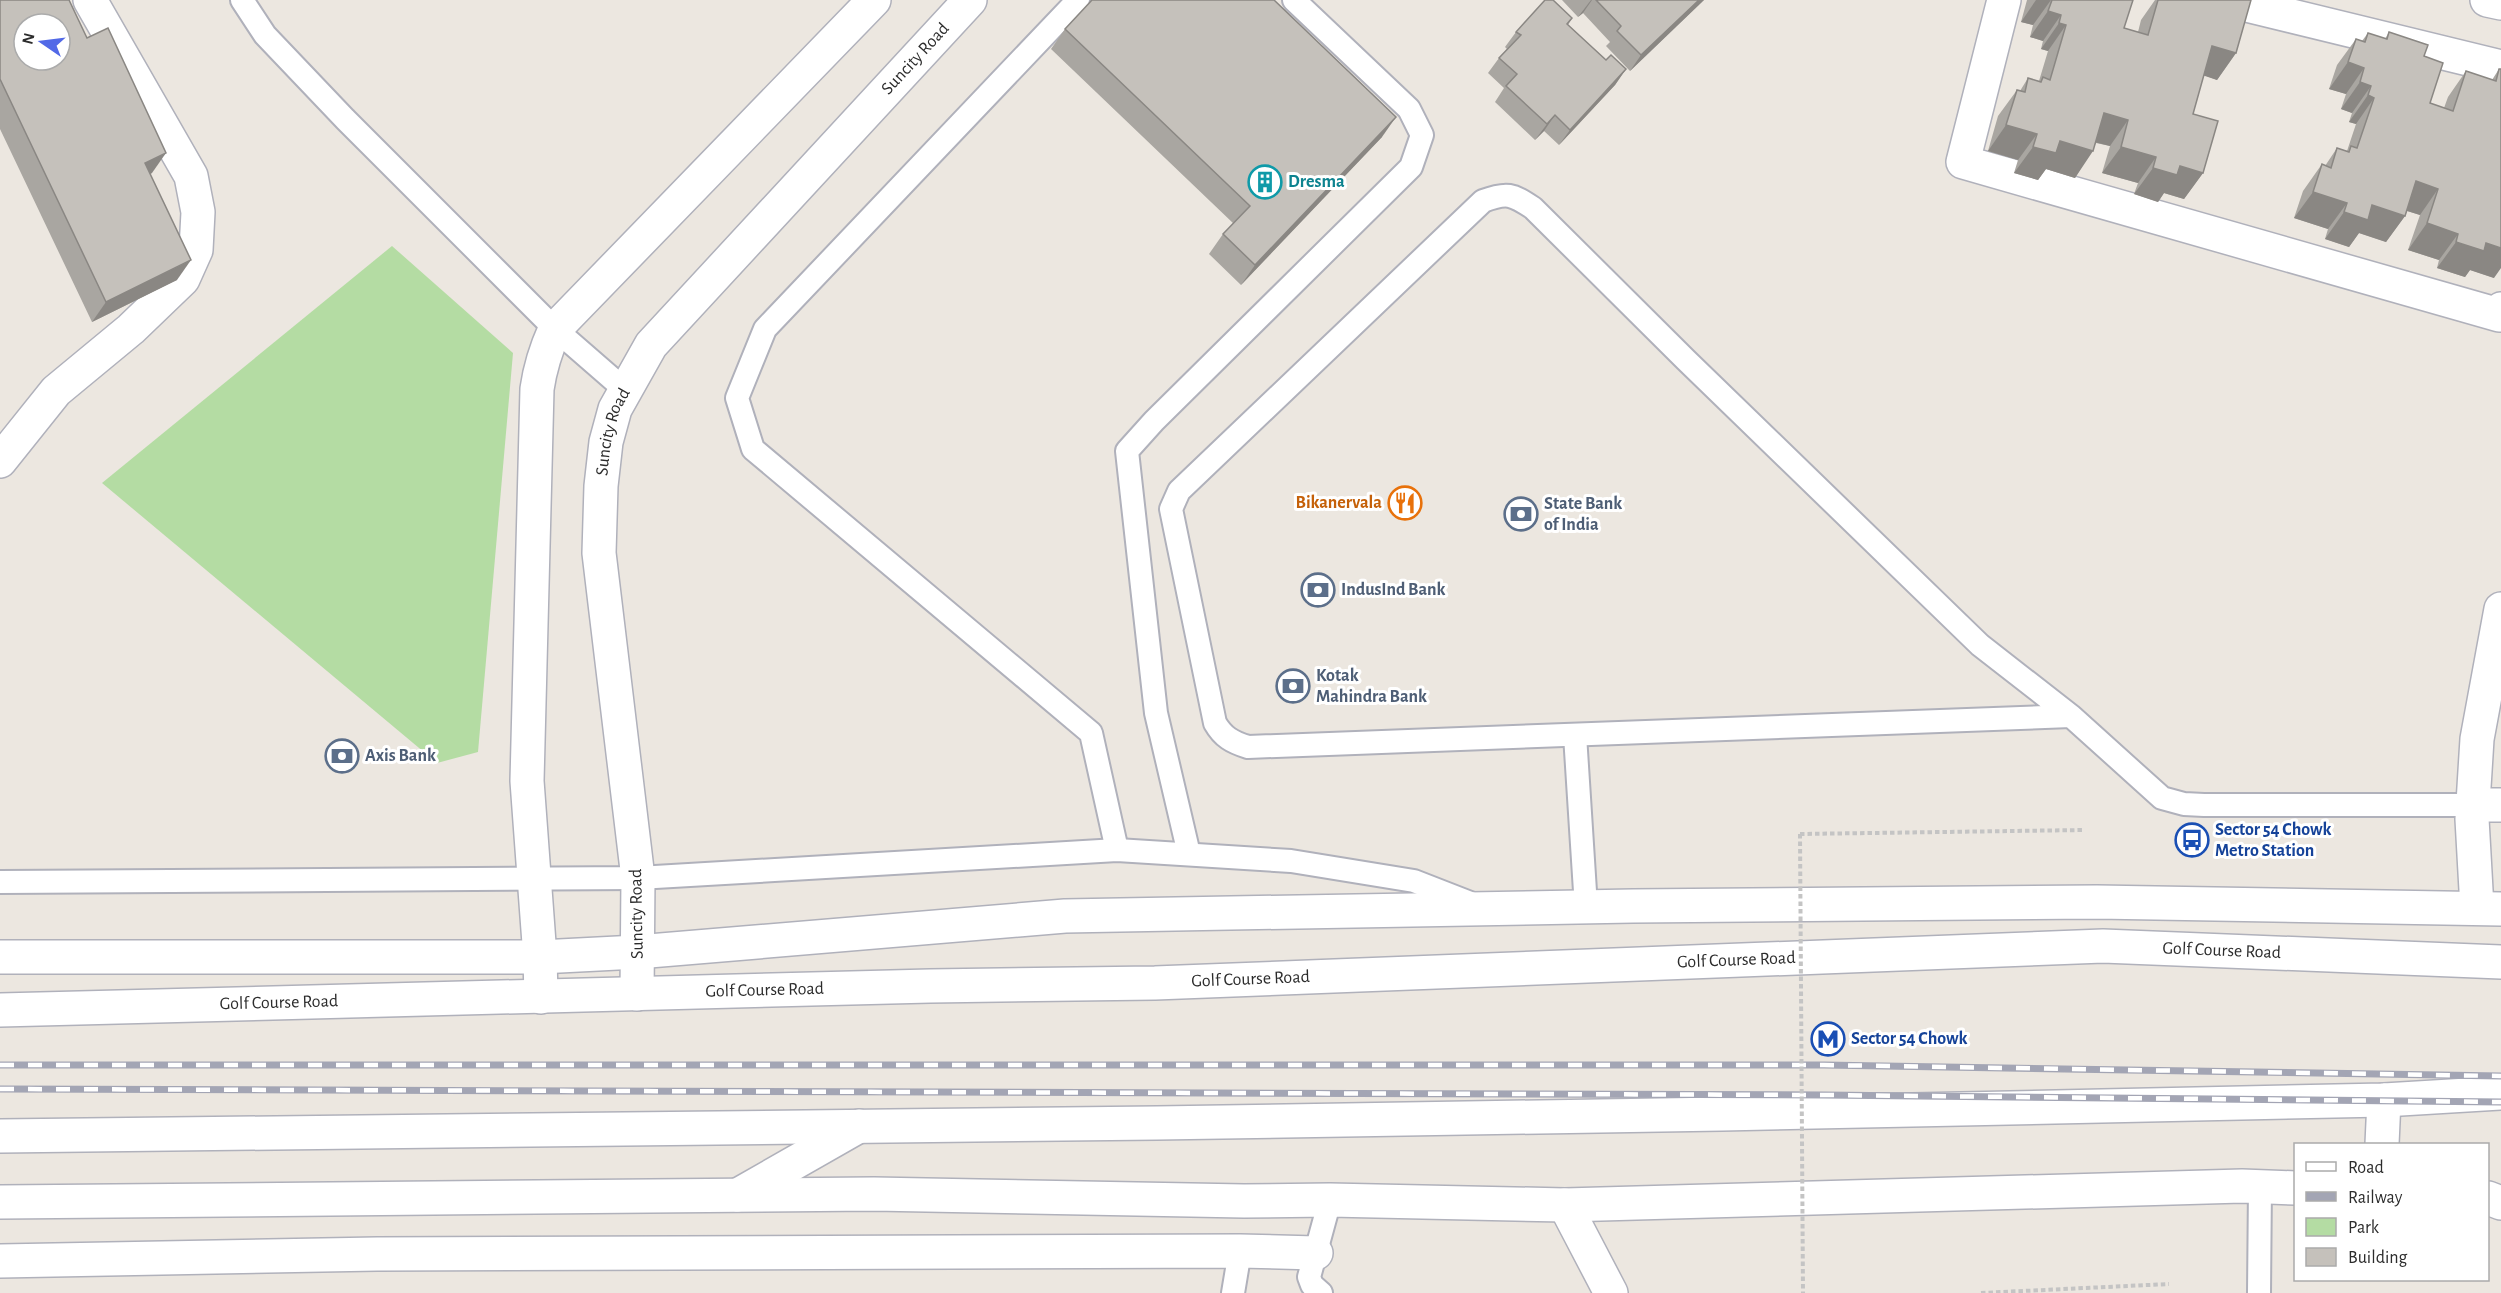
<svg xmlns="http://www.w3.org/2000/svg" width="2501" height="1293" font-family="'Alegreya Sans',sans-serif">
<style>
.green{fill:#b4dca3}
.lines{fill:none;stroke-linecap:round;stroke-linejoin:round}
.service-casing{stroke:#b0b1bb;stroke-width:26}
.minor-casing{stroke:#b0b1bb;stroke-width:36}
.tertiary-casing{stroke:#b0b1bb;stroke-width:36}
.secondary-casing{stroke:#b0b1bb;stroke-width:36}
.path{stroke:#c4c4c4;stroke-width:4;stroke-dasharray:4.5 3;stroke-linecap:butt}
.service{stroke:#fff;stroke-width:22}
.minor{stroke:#fff;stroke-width:33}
.tertiary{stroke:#fff;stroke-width:33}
.secondary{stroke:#fff;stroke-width:33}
.rail-casing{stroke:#a3a5b4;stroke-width:7}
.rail{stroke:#fff;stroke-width:4.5;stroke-dasharray:14;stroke-linecap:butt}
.path-bridge{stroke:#c4c4c4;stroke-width:4;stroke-dasharray:4.5 3;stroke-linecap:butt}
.wall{fill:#a9a6a1}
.shaded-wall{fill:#8a8783}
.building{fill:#c5c1bb;stroke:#8a8783;stroke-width:1.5;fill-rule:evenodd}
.labels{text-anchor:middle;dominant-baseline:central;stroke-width:6;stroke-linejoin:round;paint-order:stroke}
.street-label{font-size:18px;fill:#2c2c2c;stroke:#fff}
.culture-label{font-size:18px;font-weight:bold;fill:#0d838f;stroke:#fff;text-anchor:start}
.food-label{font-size:18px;font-weight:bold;fill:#c56008;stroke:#fff;text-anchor:end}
.service-label{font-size:18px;font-weight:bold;fill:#4e5e75;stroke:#fff;text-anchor:start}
.transit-label{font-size:18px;font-weight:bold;fill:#164399;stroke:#fff;text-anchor:start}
</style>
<rect width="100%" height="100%" fill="#ece7e0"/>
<path class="green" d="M392,246L513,353L478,752L437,763L102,483Z"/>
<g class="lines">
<g class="service-casing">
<g id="service">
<path d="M242,0L265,35L345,119L555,329L624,389"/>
<path d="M1078,0L765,329L737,398L753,449L1091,733L1117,850"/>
<path d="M2071,716L1248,747C1232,742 1223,737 1215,723L1171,509L1179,491L1483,201C1507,192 1512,194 1533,208L1686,360L1980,645L2071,716L2162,798L2184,804L2204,805H2474"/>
<path d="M1575,735L1586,907"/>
<path d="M1189,854L1156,713L1127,451L1154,421L1411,167L1422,135L1409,109L1294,0"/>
<path d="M0,882L638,878L1117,850L1291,861L1414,881L1473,904"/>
<path d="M1233,1293L1240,1251"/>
<path d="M1321,1293L1312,1285L1309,1277L1330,1200"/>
<path d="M2259,1293L2260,1186"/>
</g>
</g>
<g class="minor-casing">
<g id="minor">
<path d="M2004,0L1963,162L2499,315L2501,309"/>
<path d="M2226,0L2501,67"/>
<path d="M2487,0L2501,3"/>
<path d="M0,461L56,391L131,329L183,279L196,250L198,212L191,176L90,0"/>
<path d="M2474,805H2501"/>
<path d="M2477,908L2472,819L2477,739L2501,609"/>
<path id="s1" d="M637,994L638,878L599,553L601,486L606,442L615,409L651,345L970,0"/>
<path d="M541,997L540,957L527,781L537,389C540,368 546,349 555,329L874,0"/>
<path d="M1565,1205L1611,1293"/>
<path d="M0,1261L377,1254L1240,1251L1316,1253"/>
</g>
</g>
<g class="tertiary-casing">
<g id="tertiary">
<path d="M0,957H540L637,952L1065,916L1633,906L2097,902L2501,909"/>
<path d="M0,1202L874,1194L1244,1201L1330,1200L1565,1205L2242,1186L2296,1188"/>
</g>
</g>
<g class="secondary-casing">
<g id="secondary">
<path id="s2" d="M0,1010L930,986L1155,983L2103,946L2501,962"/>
<path d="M0,1136L1157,1123L1722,1114L2384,1100L2501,1093"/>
<path d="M2382,1144L2384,1100"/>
<path d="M738,1195L859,1126"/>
<path d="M2488,1198L2501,1203"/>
</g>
</g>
<g class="path">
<path d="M1800,834L2084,830"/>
<path d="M1981,1293L2169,1284"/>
</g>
<use href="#service" class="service"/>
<use href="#minor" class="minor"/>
<use href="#tertiary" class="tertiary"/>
<use href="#secondary" class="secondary"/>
<g class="rail-casing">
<g id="rail">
<path d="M0,1065H1824L2501,1076"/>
<path d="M0,1089L1824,1095L2501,1102"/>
</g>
</g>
<use href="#rail" class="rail"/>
<path class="path-bridge" d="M1800,834L1803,1293"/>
</g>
<g class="wall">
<path d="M0,0L152,173L150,174L177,280L92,322L0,129Z"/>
<path d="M1562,0H1704L1630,71L1606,46L1610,42L1583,13L1578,17Z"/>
<path d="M2027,0H2133L2124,28L2138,32L2141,20L2155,0H2251L2236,53L2217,80L2204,75L2193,114L2203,173L2184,199L2164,193L2158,202L2134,194L2138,183L2102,173L2110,146L2096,143L2075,178L2046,169L2038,180L2014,173L2018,160L1988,151L1998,116L2017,90L2020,91L2028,78L2039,81L2048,51L2041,49L2043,41L2030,37L2033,25L2021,22Z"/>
<path d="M1572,18L1568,25L1606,60L1626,69L1615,85L1559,145L1544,131L1535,140L1495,102L1504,88L1488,73L1499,58L1507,49L1505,47L1516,32Z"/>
<path d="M1065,29L1382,137L1241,285L1209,254L1223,234L1234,224L1051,49Z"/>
<path d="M2389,32L2424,56L2430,103L2444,108L2448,97L2466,71L2492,80L2499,69L2494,278L2470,270L2465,277L2437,268L2439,260L2408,250L2420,215L2407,211L2405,216L2386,242L2359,233L2349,247L2325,239L2328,229L2294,218L2303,191L2322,164L2325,166L2337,148L2347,151L2356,124L2349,122L2352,113L2341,109L2346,94L2329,89L2337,65L2356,39L2362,41L2368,33L2385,39Z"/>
</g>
<g class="shaded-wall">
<path d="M1591,0H1592L1583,13L1578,17Z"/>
<path d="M1699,0H1704L1630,71L1641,55Z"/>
<path d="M2036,0H2051L2033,25L2021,22Z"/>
<path d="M2048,11L2061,15L2043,41L2030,37Z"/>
<path d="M2059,23L2066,25L2048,51L2041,49Z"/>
<path d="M2212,46L2236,53L2217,80L2193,72Z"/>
<path d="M2348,62L2364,68L2346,94L2329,89Z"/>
<path d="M1626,69L1615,85L1559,145L1570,130Z"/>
<path d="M2360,82L2371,86L2352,113L2341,109Z"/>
<path d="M2368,95L2374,98L2356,124L2349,122Z"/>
<path d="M2104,113L2128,120L2110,146L2086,140Z"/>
<path d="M1555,115L1544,131L1535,140L1547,124Z"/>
<path d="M1396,117L1382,137L1241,285L1255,265Z"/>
<path d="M2006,125L2037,134L2018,160L1988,151Z"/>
<path d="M2060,141L2093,151L2075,178L2046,169L2038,180L2014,173L2033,147Z"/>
<path d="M2121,147L2156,157L2138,183L2102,173Z"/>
<path d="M166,153L152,173L131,183L145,163Z"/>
<path d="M2180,166L2203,173L2184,199L2164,193L2158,202L2134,194L2153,168Z"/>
<path d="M2416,181L2438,189L2420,215L2398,208Z"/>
<path d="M2313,192L2347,203L2328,229L2294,218Z"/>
<path d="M2372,205L2405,216L2386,242L2359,233L2349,247L2325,239L2344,212Z"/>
<path d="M2427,223L2458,234L2439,260L2408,250Z"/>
<path d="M2456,242L2486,243L2501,248V268L2494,278L2470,270L2465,277L2437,268Z"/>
<path d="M191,260L177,280L92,322L106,302Z"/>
</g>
<g class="building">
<path d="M0,0H69L87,38L108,28L166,153L145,163L191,260L106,302L0,79ZM24,24H60V60H24Z"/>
<path d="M1092,0H1274L1396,117L1255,265L1223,234L1250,206L1065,29Z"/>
<path d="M1545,0H1553L1572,18L1567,24L1606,60L1611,55L1626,69L1570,130L1555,115L1547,124L1506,86L1517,74L1499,58L1521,35L1516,32Z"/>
<path d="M1596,0H1699L1641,55L1617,31L1621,26Z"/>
<path d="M2052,0H2133L2124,28L2148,35L2158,0H2251L2236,53L2212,46L2193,114L2218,121L2203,173L2180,166L2177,175L2153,168L2156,157L2121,147L2128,120L2104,113L2093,151L2060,141L2056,153L2033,147L2037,134L2006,125L2017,90L2025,92L2028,78L2041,82L2043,77L2050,80L2066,25L2059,23L2061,15L2048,11Z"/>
<path d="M2389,32L2428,45L2424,56L2443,63L2430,103L2453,111L2466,71L2496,81L2499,69H2501V248L2486,243L2484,251L2456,242L2458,234L2427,223L2438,189L2416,181L2405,216L2372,205L2368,220L2344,212L2347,203L2313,192L2322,164L2331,168L2337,148L2349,152L2351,146L2357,148L2374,98L2368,95L2371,86L2360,82L2364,68L2348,62L2356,39L2365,42L2368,33L2387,39Z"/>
</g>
<defs>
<g id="building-ring" transform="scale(1.725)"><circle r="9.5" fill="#fff" stroke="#0f9aa8" stroke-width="1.5"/><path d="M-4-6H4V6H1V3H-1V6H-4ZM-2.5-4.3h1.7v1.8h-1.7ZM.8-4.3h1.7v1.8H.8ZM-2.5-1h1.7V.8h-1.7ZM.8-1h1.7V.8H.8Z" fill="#0f9aa8"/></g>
<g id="restaurant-ring" transform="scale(1.725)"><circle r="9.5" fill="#fff" stroke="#e8710a" stroke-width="1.5"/><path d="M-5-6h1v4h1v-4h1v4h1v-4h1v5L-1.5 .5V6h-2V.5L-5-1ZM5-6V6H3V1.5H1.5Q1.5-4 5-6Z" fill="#e8710a"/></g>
<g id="bank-ring" transform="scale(1.725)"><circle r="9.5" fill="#fff" stroke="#5c6f8a" stroke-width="1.5"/><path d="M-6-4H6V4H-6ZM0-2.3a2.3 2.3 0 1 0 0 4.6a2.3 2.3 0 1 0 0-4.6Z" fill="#5c6f8a"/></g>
<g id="bus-ring" transform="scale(1.725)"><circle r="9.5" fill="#fff" stroke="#1a4fb4" stroke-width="1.5"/><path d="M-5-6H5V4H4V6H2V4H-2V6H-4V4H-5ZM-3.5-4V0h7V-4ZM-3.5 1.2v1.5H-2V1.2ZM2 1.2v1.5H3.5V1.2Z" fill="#1a4fb4"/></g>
<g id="metro-ring" transform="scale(1.725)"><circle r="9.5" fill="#fff" stroke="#1a4fb4" stroke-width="1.5"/><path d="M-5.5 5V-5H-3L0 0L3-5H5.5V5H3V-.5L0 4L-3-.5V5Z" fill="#1a4fb4"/></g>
</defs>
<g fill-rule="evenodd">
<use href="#building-ring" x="1265" y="182"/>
<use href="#restaurant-ring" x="1405" y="503"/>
<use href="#bank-ring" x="1521" y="514"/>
<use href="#bank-ring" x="1318" y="590"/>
<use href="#bank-ring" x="1293" y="686"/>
<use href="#bank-ring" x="342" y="756"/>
<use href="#bus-ring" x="2192" y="840"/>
<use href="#metro-ring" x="1828" y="1039"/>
</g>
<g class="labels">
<g class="street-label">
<text stroke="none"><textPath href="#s1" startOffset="1052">Suncity Road</textPath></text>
<text stroke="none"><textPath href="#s1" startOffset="566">Suncity Road</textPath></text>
<text transform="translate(637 914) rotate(-91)">Suncity Road</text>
<text stroke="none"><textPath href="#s2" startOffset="2223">Golf Course Road</textPath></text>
<text stroke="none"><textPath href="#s2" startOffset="1737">Golf Course Road</textPath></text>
<text stroke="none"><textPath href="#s2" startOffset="1251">Golf Course Road</textPath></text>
<text stroke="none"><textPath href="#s2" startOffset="765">Golf Course Road</textPath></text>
<text stroke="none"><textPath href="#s2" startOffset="279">Golf Course Road</textPath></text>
</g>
<g class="culture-label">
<text x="1288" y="182">Dresma</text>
</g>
<g class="food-label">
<text x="1382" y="503">Bikanervala</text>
</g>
<g class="service-label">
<text x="1544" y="504">State Bank<tspan x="1544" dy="21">of India</tspan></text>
<text x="1341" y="590">IndusInd Bank</text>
<text x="1316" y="676">Kotak<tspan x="1316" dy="21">Mahindra Bank</tspan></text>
<text x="365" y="756">Axis Bank</text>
</g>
<g class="transit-label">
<text x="2215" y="830">Sector 54 Chowk<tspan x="2215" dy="21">Metro Station</tspan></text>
<text x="1851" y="1039">Sector 54 Chowk</text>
</g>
</g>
<rect x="2294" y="1143" width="195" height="138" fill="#ffffff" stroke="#ababab" stroke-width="1.5"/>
<rect x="2306" y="1162" width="30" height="9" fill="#ffffff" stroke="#ababab" stroke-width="1.5"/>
<text x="2348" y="1173" font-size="18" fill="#2c2c2c">Road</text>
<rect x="2306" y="1192" width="30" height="9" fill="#a3a5b4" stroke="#ababab" stroke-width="1.5"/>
<text x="2348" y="1203" font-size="18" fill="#2c2c2c">Railway</text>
<rect x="2306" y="1218" width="30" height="18" fill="#b4dca3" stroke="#ababab" stroke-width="1.5"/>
<text x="2348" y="1233" font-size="18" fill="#2c2c2c">Park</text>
<rect x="2306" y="1248" width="30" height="18" fill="#c5c1bb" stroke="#ababab" stroke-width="1.5"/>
<text x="2348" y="1263" font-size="18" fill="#2c2c2c">Building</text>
<g transform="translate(42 42) rotate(284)"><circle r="28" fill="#ffffff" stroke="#ababab" stroke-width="1.5"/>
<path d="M0-4.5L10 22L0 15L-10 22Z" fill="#5269e7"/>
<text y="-9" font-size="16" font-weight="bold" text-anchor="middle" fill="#2c2c2c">N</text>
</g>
</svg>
